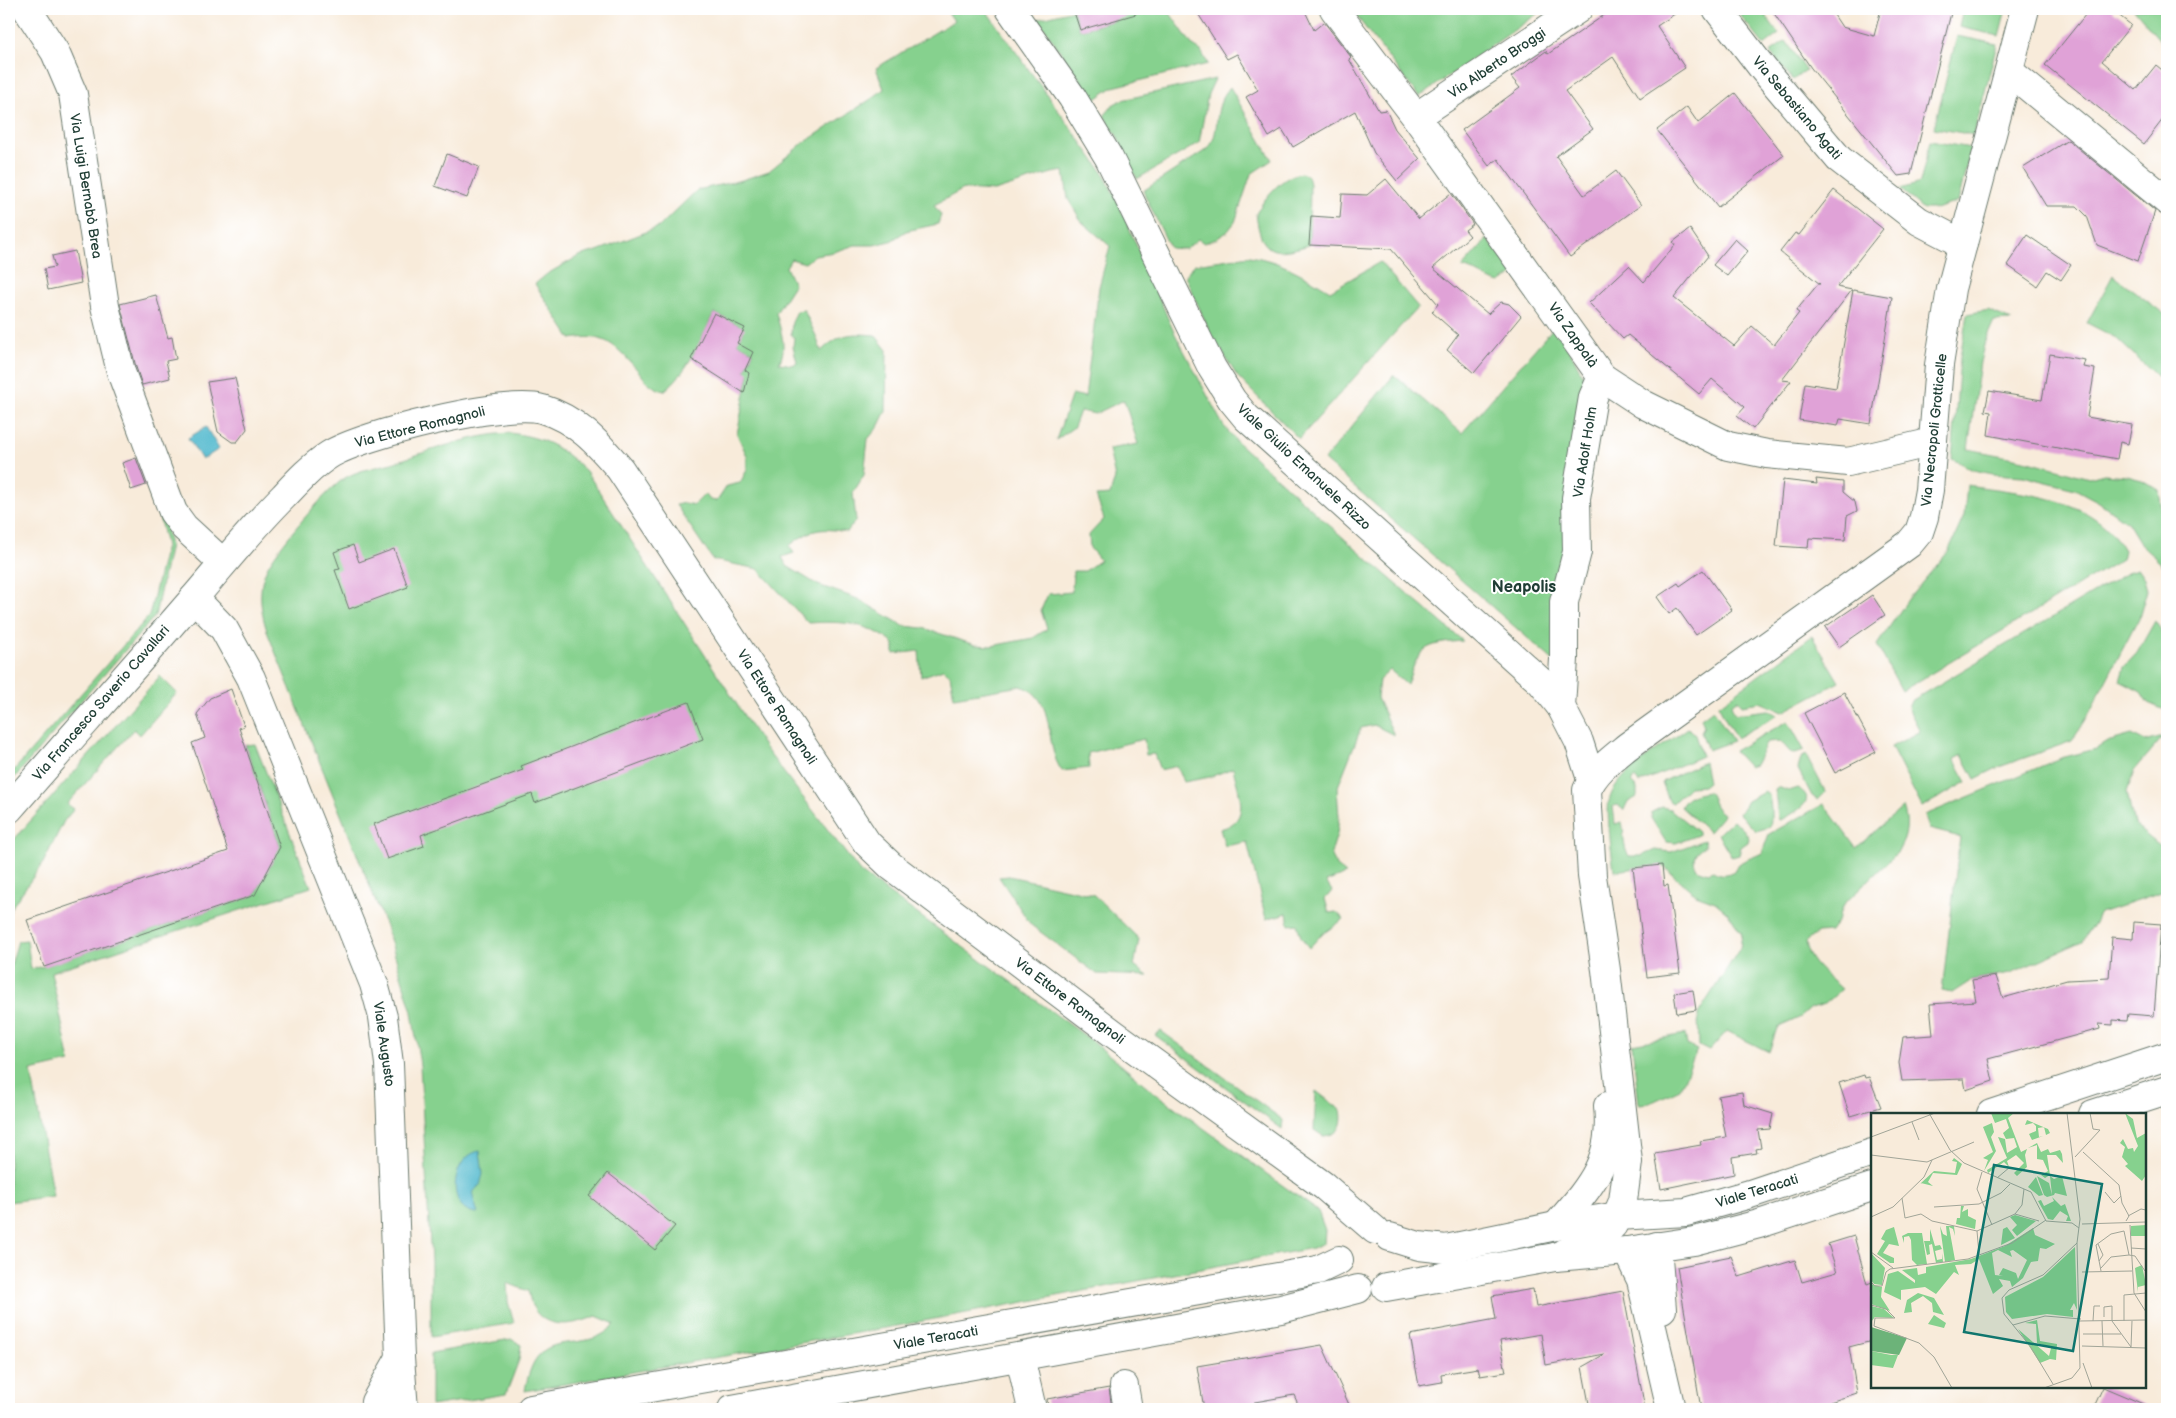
<svg xmlns="http://www.w3.org/2000/svg" width="2176" height="1418" font-family="'Balsamiq Sans',sans-serif">
<style>
.green{fill:#86d18e;stroke:#528761;fill-rule:evenodd}
.water{fill:#51b9ce;stroke:#387b81}
.building{fill:#e0a2d7}
.lines{fill:none;stroke-linecap:round;stroke-linejoin:round}
.minor-casing{stroke:#6b7a6e;stroke-width:30}
.major-casing{stroke:#6b7a6e;stroke-width:30}
.minor{stroke:#fff;stroke-width:28}
.major{stroke:#fff;stroke-width:28}
.labels{text-anchor:middle;dominant-baseline:central;stroke-width:4;stroke-linejoin:round;paint-order:stroke}
.street-label{font-size:14px;fill:#1f3d34;stroke:#fff}
.quarter-label{font-size:16px;font-weight:bold;fill:#1f3d34;stroke:#fff}
.inset-road{fill:none;stroke:#a1a598;stroke-width:1}
.view{fill:#0f766e;fill-opacity:0.15;stroke:#0f766e;stroke-width:2.5}
.inset-edge{fill:none;stroke:#1f3d34;stroke-width:2.5}
</style>
<rect width="100%" height="100%" fill="#fff"/>
<filter id="ink" filterUnits="userSpaceOnUse"><feTurbulence type="fractalNoise" baseFrequency=".02" numOctaves="2"/><feDisplacementMap in="SourceGraphic" scale="10" xChannelSelector="R" yChannelSelector="G"/><feConvolveMatrix kernelMatrix="1 2 1 2 8 2 1 2 1" color-interpolation-filters="sRGB"/></filter>
<filter id="wash" filterUnits="userSpaceOnUse"><feTurbulence type="fractalNoise" baseFrequency=".0096" numOctaves="4" result="noise"/><feDisplacementMap in="SourceGraphic" scale="20" xChannelSelector="R" yChannelSelector="G"/><feGaussianBlur stdDeviation="1.12" result="paint"/><feColorMatrix in="noise" values="0 0 0 0 0 0 0 0 0 0 0 0 0 0 0 0 0 1.4 0 .05"/><feComposite in="paint" operator="in"/></filter>
<g filter="url(#wash)">
<rect width="100%" height="100%" fill="#f8ebda"/>
<g class="green">
<path d="M946,9H985L1102,171L1116,198L1173,330L1223,425L1237,442L1358,551L1463,641C1423,644 1419,647 1407,685L1390,670L1379,680L1377,698L1394,735L1374,725L1361,728L1337,789L1339,817L1337,834L1331,853L1336,866L1346,874L1326,882L1332,891L1325,899L1329,913L1336,912L1344,919L1321,935L1309,948L1301,937L1297,924L1289,925L1287,913L1266,919L1247,842L1225,846L1220,829C1253,821 1238,792 1233,768L1210,777L1184,782L1177,766L1160,770L1154,754L1146,755L1144,739L1088,753L1089,768L1062,771C1043,746 1058,698 1021,686L954,697L950,675L943,669L921,677L919,651L894,654V644C868,622 841,621 808,623L758,569L713,560L676,505L684,503L694,505L705,494L710,500L717,501L727,486L740,483L747,470V456L737,434L749,373L745,370L753,352L737,343L744,328L714,313C700,341 689,371 664,391C645,385 645,377 632,364C612,341 601,334 571,339L535,284L547,274L579,256L597,251L659,227L697,190L742,180L769,171L802,144L871,99L884,89L876,68L954,21ZM1064,171L1068,199L1082,222L1110,246L1099,287L1085,397L1072,394L1056,440L1074,427L1080,411L1095,414L1124,400L1138,444L1109,449L1115,478L1110,495L1096,496L1104,519L1089,535L1090,548L1100,560L1085,571H1073L1072,592L1048,594L1041,610L1047,629L1033,638L991,646L975,645L923,628L904,626L858,599L818,585L787,566L782,557L794,553L789,546C811,529 819,527 847,532L856,520L853,493L864,475L868,439L878,427L886,411L887,350L875,335C849,333 841,333 821,351L816,336L804,310L797,311L792,322L791,334L794,338L793,346L797,362L793,365L779,363C788,348 780,329 776,313L794,285L786,267L791,259L805,263L815,255L834,252L855,245H874L891,241L906,231L938,224L941,215L934,205L964,189L994,191L1052,173Z"/>
<path d="M1113,9H1167L1193,46L1201,51L1208,64L1113,87L1094,100L1038,19L1073,10L1080,30L1116,20Z"/>
<path d="M1351,9H1538L1540,12L1419,97Z"/>
<path d="M1746,9H1761L1779,34L1764,45L1739,14Z"/>
<path d="M1963,9H2006L1999,36L1959,27Z"/>
<path d="M2134,9H2159L2167,18V49Z"/>
<path d="M1957,36L1997,44L1974,135L1934,128Z"/>
<path d="M1786,41L1806,70L1793,80L1770,52Z"/>
<path d="M1215,79L1208,94L1199,143L1137,179L1117,136L1104,116L1114,104L1122,100Z"/>
<path d="M1230,87L1272,160L1251,174L1235,222L1227,232L1216,239L1204,243L1198,239L1186,249L1170,248L1143,191L1209,148C1222,127 1211,109 1230,87Z"/>
<path d="M1930,141L1971,148L1958,202L1935,209H1923L1900,189L1920,183Z"/>
<path d="M1301,173L1308,176L1310,184L1309,245C1273,256 1261,254 1256,214C1265,197 1282,176 1301,173Z"/>
<path d="M1487,239L1515,273L1500,283C1486,280 1477,271 1462,267Z"/>
<path d="M1250,256C1281,261 1304,275 1330,291L1380,262L1418,307L1299,439L1237,376L1210,332L1185,276L1195,264Z"/>
<path d="M2113,275L2167,316V386L2116,338L2087,323Z"/>
<path d="M1988,310L2011,320L1994,321L1985,341L1980,362L1968,449L2029,461L2089,478L2104,474L2127,476L2142,480L2159,490L2167,548V569L2142,546L2128,523L2099,502L2075,489L2023,476L1993,474L1973,470L1952,459L1960,358L1967,314Z"/>
<path d="M1554,327L1569,349L1586,382L1566,515L1555,662L1324,460L1394,375L1462,433Z"/>
<path d="M510,433C546,438 559,446 586,471L765,748L861,873L1091,1040L1155,1093L1318,1211L1325,1230L1324,1243L1313,1248L897,1326L525,1391C537,1317 582,1361 615,1324L596,1316C576,1325 545,1331 533,1307C530,1303 530,1296 528,1291L507,1283L508,1302L514,1323L431,1337V1262L420,1065L412,1012L387,929L268,634C261,613 257,591 266,570C274,551 327,489 345,478C358,470 377,467 392,463C430,451 470,435 510,433Z"/>
<path d="M1967,485C2024,494 2092,495 2124,550L2122,559L1902,691L1877,645L1909,598L1948,552L1964,516Z"/>
<path d="M163,515L170,545L155,616L9,784V776L149,616L166,546L159,516Z"/>
<path d="M2138,569L2144,578L2147,590L2139,618L2085,721L2072,741L1999,767L1975,779L1962,755L1954,759L1967,782L1922,807L1891,747L1920,731L1908,708L1911,701L2130,571Z"/>
<path d="M2155,621L2167,639V711L2148,703L2141,692L2120,681L2124,667L2137,653Z"/>
<path d="M1812,636L1839,682L1783,712L1760,702L1742,705L1738,700L1731,705L1735,714L1768,710L1778,715L1736,738L1723,715L1719,705Z"/>
<path d="M160,676L177,693L140,735L134,729L67,804L74,809L64,821L43,863L11,908L9,915V845Z"/>
<path d="M1713,709L1733,741L1708,750L1701,732L1704,726L1701,718Z"/>
<path d="M1788,721L1804,750C1786,757 1792,750 1779,741L1767,742L1755,765L1749,767L1734,751Z"/>
<path d="M1688,728L1695,735L1702,756L1639,783L1635,778L1631,782L1637,788V797L1627,803L1624,810L1617,805L1613,806L1615,824L1622,822C1625,833 1622,847 1629,856H1641L1655,850L1671,852L1704,840L1705,846C1695,850 1691,859 1697,869L1708,873L1713,871C1721,876 1726,875 1734,871C1738,860 1751,859 1762,853L1769,834L1824,804L1856,848L1903,807C1909,825 1907,834 1898,852L1844,904L1839,919L1830,932L1817,933L1805,942C1808,964 1827,975 1842,989L1825,1004L1811,1008L1801,1017L1777,1028L1769,1052L1727,1031L1709,1051L1699,1046L1698,1014L1740,948L1742,934L1728,913L1715,902L1696,895L1662,865L1614,871C1612,856 1606,812 1609,801C1616,772 1664,746 1688,728Z"/>
<path d="M2132,735L2145,742L2163,737L2134,771L2127,792L2134,825L2167,852V890L2100,913L2083,941L2011,973L1972,980L1952,993L1942,991L1960,837L1929,829L1925,815L2061,758L2096,749L2107,742Z"/>
<path d="M255,744L311,887L51,972L70,1062L31,1071L53,1196L9,1202V971L18,941L27,940L31,969L49,965L255,895L280,846L245,745Z"/>
<path d="M1806,755L1824,789L1825,793L1818,800L1812,796L1798,769L1801,758Z"/>
<path d="M1704,762L1708,782L1703,786L1689,787L1673,803L1669,801L1662,783L1664,781Z"/>
<path d="M1778,787L1788,791L1797,788C1822,800 1791,815 1780,820L1778,819L1775,789Z"/>
<path d="M1708,792C1714,798 1711,806 1723,814L1722,817L1709,832L1681,807C1687,795 1695,794 1708,792Z"/>
<path d="M1764,792L1769,795C1771,806 1772,815 1770,827L1756,831L1739,814L1747,801Z"/>
<path d="M1662,807L1670,809L1698,832V835L1676,843L1666,842L1651,818L1652,812Z"/>
<path d="M1733,820L1744,830L1749,838L1748,842L1741,847L1739,855L1732,857L1718,834Z"/>
<path d="M1009,876L1094,895L1139,939L1134,966L1148,976L1097,974L1031,925L999,877Z"/>
<path d="M1161,1031L1283,1120L1282,1129L1155,1035Z"/>
<path d="M1685,1034L1687,1045L1697,1050L1680,1089L1650,1103L1639,1104L1632,1044Z"/>
<path d="M1316,1091L1341,1110C1344,1125 1339,1135 1323,1136L1314,1130Z"/>
<path d="M511,1339L521,1345L519,1360L506,1394L431,1406V1353Z"/>
</g>
<g class="water">
<path d="M206,427L219,449L202,460L188,438Z"/>
<path d="M480,1151L483,1174L480,1185L474,1191L473,1197L478,1213C444,1212 451,1155 480,1151Z"/>
</g>
<g id="blocks">
<g class="building">
<path d="M1073,9H1136V14L1080,30Z"/>
<path d="M1195,9H1304L1314,30L1324,22L1351,57L1349,59L1379,111L1386,110L1395,129L1420,159L1397,181L1374,153L1355,111L1293,147L1282,129L1269,137L1246,97L1258,90L1237,54L1227,59Z"/>
<path d="M1613,9H1682L1657,26L1685,68L1640,98L1613,57L1565,91L1593,129L1556,156L1584,195L1616,171L1641,205L1570,257L1498,159L1489,166L1462,130L1520,88L1511,77L1546,51L1548,54Z"/>
<path d="M1771,9H1830L1842,27L1874,36L1881,9H1952L1911,174L1898,176L1811,68Z"/>
<path d="M2090,9H2111L2131,25L2102,61L2136,90L2156,65L2167,74V114L2144,144L2045,65Z"/>
<path d="M1735,93L1784,155L1718,207L1657,130L1687,107L1698,123Z"/>
<path d="M2068,140L2155,211L2138,261L2097,245L2087,216L2077,206H2046L2023,168Z"/>
<path d="M447,154L479,167L467,198L435,186Z"/>
<path d="M1386,179L1419,219L1451,193L1473,224L1465,230L1470,236L1433,268L1488,314L1501,302L1509,304L1521,316L1474,373L1447,350L1458,335L1432,312L1438,304L1391,249L1309,245L1311,216L1340,218L1342,194L1367,195Z"/>
<path d="M1834,190L1883,229L1837,287L1852,290L1782,380L1791,381L1753,429L1737,416L1745,407L1712,379L1699,394L1628,335L1623,339L1589,303L1629,266L1644,282L1675,245L1673,242L1690,229L1708,256L1674,298L1734,346L1752,326L1774,345L1799,313L1796,311L1818,284H1820L1780,252L1795,233L1799,235Z"/>
<path d="M2027,235L2071,265L2061,280L2047,271L2037,286L2007,265Z"/>
<path d="M1735,239L1748,251L1727,276L1713,265Z"/>
<path d="M75,251L81,283L48,290L44,269L55,267L52,256Z"/>
<path d="M1853,290L1892,297L1871,424L1840,419L1838,426L1799,420L1805,383L1836,388Z"/>
<path d="M156,295L168,338L172,337L176,359L166,361L170,378L142,385L136,367L120,304Z"/>
<path d="M714,313L745,328L737,343L753,352L745,370L749,373L744,393L691,359Z"/>
<path d="M2050,354L2085,360L2083,367L2095,369L2087,417L2132,425L2128,444L2120,442L2117,459L1988,435L1991,412L1985,411L1989,391L2042,400Z"/>
<path d="M235,378L247,429L237,442H232L218,432L207,382Z"/>
<path d="M136,458L146,485L131,490L122,463Z"/>
<path d="M1816,479L1843,482V492L1855,502L1857,511L1847,516L1845,540L1809,538L1808,548L1776,546L1783,480L1817,484Z"/>
<path d="M353,545L359,562L394,549L408,587L349,609L335,570L340,569L334,552Z"/>
<path d="M1703,570L1732,610L1696,635L1677,608L1669,614L1657,597L1678,583L1680,586Z"/>
<path d="M1872,595L1885,615L1839,647L1825,627Z"/>
<path d="M231,689L244,726L239,728L280,847L255,895L44,967L27,920L228,851L192,743L205,738L197,714L210,698Z"/>
<path d="M1844,692L1876,752L1835,773L1804,713Z"/>
<path d="M689,702L703,739L535,803L532,794L421,835L424,846L387,859L374,824L523,770L521,766Z"/>
<path d="M1662,865L1664,886L1668,885L1680,973L1647,977L1633,868Z"/>
<path d="M2134,922L2161,924L2154,1016L2128,1014L2127,1021L2113,1020V1025L2099,1024L2100,1029L1988,1059L1993,1081L1966,1090L1964,1079L1902,1081L1899,1063L1903,1037L1933,1035L1930,1004L1976,1001L1972,980L1996,976L2003,998L2067,980L2109,978L2112,937L2133,939Z"/>
<path d="M1693,990L1696,1010L1677,1013L1674,993Z"/>
<path d="M1864,1075L1865,1078L1869,1077L1881,1107L1850,1116L1839,1083Z"/>
<path d="M1742,1092L1744,1105L1773,1114L1770,1129L1758,1130L1761,1148L1756,1149L1757,1153L1732,1157L1734,1174L1661,1189L1655,1153L1701,1145L1700,1141L1726,1137L1718,1096Z"/>
<path d="M608,1173L675,1226L655,1250L589,1196Z"/>
<path d="M1854,1236L1867,1284L1872,1282V1341L1849,1347L1857,1393L1809,1409H1781L1780,1406L1764,1409H1701L1677,1267L1731,1256L1739,1277L1795,1260L1802,1282L1837,1272L1828,1244Z"/>
<path d="M1533,1289L1536,1307L1623,1291L1645,1409H1590L1582,1367L1605,1354L1546,1365L1541,1334L1500,1341L1506,1372L1480,1376L1478,1368L1441,1374L1442,1382L1419,1386L1410,1335L1496,1319L1492,1296Z"/>
<path d="M1322,1345L1351,1409H1300L1294,1395L1255,1402L1256,1409H1204L1197,1366Z"/>
<path d="M2103,1387L2155,1409H2093Z"/>
<path d="M1109,1388L1112,1409H1048L1047,1399Z"/>
</g>
</g>
</g>
<g filter="url(#ink)">
<use href="#blocks" fill-opacity="0" stroke="#6b7a6e" stroke-width="1"/>
<g class="lines">
<g class="minor-casing">
<g id="minor">
<path d="M27,9L55,52L73,94L105,306L121,372L173,512L184,527L223,563"/>
<path d="M1010,9L1072,97L1109,158L1212,368L1232,400L1246,417L1541,682L1561,707L1579,742L1591,779"/>
<path d="M1334,9L1416,117L1602,377L1643,404L1728,446L1767,454L1848,462L1933,442"/>
<path d="M1717,9L1764,70L1839,159L1919,221L1963,244"/>
<path d="M2010,72L2167,201"/>
<path d="M1416,117L1578,9"/>
<path d="M194,598L224,629L251,678L374,984L383,1017L389,1064L400,1358L404,1409"/>
<path d="M1561,707L1564,659V602L1577,552L1576,498L1593,397L1602,377"/>
<path d="M1657,1246L1662,1309"/>
<path d="M1627,1251L1641,1280L1671,1409"/>
<path d="M1020,1357L1032,1409"/>
<path d="M1124,1386L1128,1409"/>
<path d="M374,1409L375,1402L400,1358"/>
</g>
</g>
<g class="major-casing">
<g id="major">
<path d="M9,809C70,739 133,669 194,598C224,563 252,528 284,496C298,481 312,466 329,455C363,434 504,399 542,409C576,419 598,443 620,469L867,843L891,866L1114,1034L1324,1186L1375,1230"/>
<path d="M1991,1114L2167,1056"/>
<path d="M2093,1114L2167,1090"/>
<path d="M1556,1226C1590,1187 1614,1162 1608,1106"/>
<path d="M1390,1237L1419,1246L1446,1249L1556,1226L1618,1216L1686,1212L1750,1194L1872,1153"/>
<path d="M1555,1257L1601,1237L1613,1225L1623,1201L1628,1162L1606,970L1592,876L1587,790C1595,771 1612,759 1628,746L1909,544L1919,532L1924,517L1929,490L1939,365L1951,289L2025,9"/>
<path d="M1386,1287L1555,1257L1627,1251L1694,1241L1759,1224L1872,1187"/>
<path d="M531,1409L1318,1270L1339,1260"/>
<path d="M732,1409L1281,1309L1358,1289"/>
</g>
</g>
<use href="#minor" class="minor"/>
<use href="#major" class="major"/>
</g>
</g>
<g class="labels">
<g class="street-label">
<text transform="translate(1497 63) rotate(-34)">Via Alberto Broggi</text>
<text transform="translate(1797 108) rotate(50)">Via Sebastiano Agati</text>
<text transform="translate(86 186) rotate(81)">Via Luigi Bernabò Brea</text>
<text transform="translate(1573 335) rotate(55)">Via Zappalà</text>
<text transform="translate(420 427) rotate(-14)">Via Ettore Romagnoli</text>
<text transform="translate(1934 430) rotate(-84)">Via Necropoli Grotticelle</text>
<text transform="translate(1585 452) rotate(-81)">Via Adolf Holm</text>
<text transform="translate(1304 467) rotate(43)">Viale Giulio Emanuele Rizzo</text>
<text transform="translate(101 703) rotate(-49)">Via Francesco Saverio Cavallari</text>
<text transform="translate(777 707) rotate(57)">Via Ettore Romagnoli</text>
<text transform="translate(1070 1001) rotate(37)">Via Ettore Romagnoli</text>
<text transform="translate(384 1044) rotate(82)">Viale Augusto</text>
<text transform="translate(1757 1191) rotate(-17)">Viale Teracati</text>
<text transform="translate(936 1338) rotate(-10)">Viale Teracati</text>
</g>
<g class="quarter-label">
<text x="1524" y="587">Neapolis</text>
</g>
</g>
<g transform="translate(1871 1113)">
<rect width="275" height="275" fill="#f8ebda"/>
<path d="M120,0H143L137,5L150,39L156,36L154,42L156,54L146,63L143,60L153,50L145,42L136,48L138,54L133,49L117,60L116,57L136,45L127,24L134,26L136,40L146,34L143,25L135,26L132,20L138,15L135,6L124,10ZM254,0L262,6L266,25L275,20V62L271,68L254,53L257,51L251,44L254,34L249,30L252,26L257,36L262,35L263,39L267,33ZM156,7L177,16L179,20L175,22L173,14L167,15L168,24L172,23L161,27L158,21L165,18V13L162,10L154,12ZM121,10L123,19L120,24L125,38L113,58L117,47L112,45L122,39L112,14ZM166,30L170,39L177,36L179,40L189,37L191,41L192,50L185,42H176L179,62L174,65L170,62L177,58L172,47L166,46V32L157,35ZM83,45L91,51L86,62L62,60L57,69L62,73L50,70L36,83L63,58L84,60L86,49L81,48ZM166,63L178,70L181,82L179,63L183,66L191,63L196,83L184,80L183,82L176,84L173,82ZM165,64L172,82L168,83L157,74ZM181,84L190,93L194,91L200,108H195L197,103L189,98L182,107L177,106L167,88L170,87L173,93L183,88ZM90,93H93L91,99L97,96V103L105,107L104,116L85,111L86,105H89ZM144,102L165,108L146,123L141,117L146,112L139,104ZM275,112V123H260V113ZM69,113L72,121L76,123L75,113H83L84,123L82,116L78,114L84,147L74,149ZM23,114L28,133L18,131L12,140L23,145V150H19L6,141L14,128L10,126L15,117ZM136,114L144,125L130,132L132,116ZM162,115L164,122L184,131L175,136L169,135L167,148L160,149L152,165L141,174L139,168L128,166L132,173L122,181L108,146L100,151L84,152L88,162L83,159L65,181L54,174L30,177V187L13,179L17,161L27,158L44,170V167L31,157L46,155L47,162L55,160V154L100,146L134,133ZM127,137L141,144L139,138L142,137L156,147L147,166L145,160L132,155L128,162L132,163L124,162L121,140ZM59,116L64,133L69,132L71,136L64,138L66,147L71,146V140L72,149L65,150L61,131L58,132L59,141L56,142L53,128H59ZM37,120H51L56,151L46,152L41,147L40,127L38,123L33,124V130L31,123ZM204,134L206,197L203,190L199,197H202V204L176,201L141,206L135,199L134,184L172,164ZM0,140L14,155L11,172L3,171L0,167ZM271,152L275,172L267,174V179L264,155ZM0,171L11,174L10,184L19,198L0,191ZM47,180L63,185L73,202L62,199L61,190L52,183L40,190L41,199L33,200L36,187ZM0,193L13,196L23,205L4,204L0,209ZM63,202L75,210L73,215L57,211ZM166,207L169,228L186,231L185,247L179,246L169,250L147,216L178,243L180,235L166,230L165,211L154,210ZM0,238L20,242H27L22,255L0,252Z" fill="#86d18e" fill-rule="evenodd"/>
<path d="M0,214L36,225L28,242L0,238Z" fill="#6cb379"/>
<path class="inset-road" d="M58,0L79,37L93,50L160,79L175,108L201,110L208,115M41,9L48,27M0,24L64,0M212,39L248,72L251,90L258,103L255,108M0,42L56,49L103,29M204,44L229,17L222,16L219,0M111,59L106,76L121,112M126,65L139,54M234,79L243,90L250,83M31,85L34,105L50,101L61,108L106,118L144,101L151,92L153,76M63,94L108,91L130,80L139,71M144,101L168,108M257,103L270,96L275,97M0,104L22,94L53,64L61,47M211,111L275,109M259,112L263,180L275,199M106,118L108,141M227,131L232,142L228,148M260,135L275,136M0,139L22,155M230,155L240,144L258,142M230,158L225,132L240,121L253,118L258,142L264,143L274,158M211,159L261,158M0,169L4,173H11L15,159L19,156L97,146L141,130L175,107M0,192L15,196L24,205H4L3,213L48,230L63,244L81,275M233,204V194L241,193V208L260,234M208,208L275,207M222,208L223,193H229M231,208L232,233M253,208V182L275,180M142,212L174,203L210,206M212,221H250M211,233L275,235M260,234L261,208M212,250L221,275M182,271L159,233L133,201L131,185L138,177L172,162L206,130M173,275L201,265L209,255L206,130L209,106L196,0"/>
<path class="view" d="M123,52L231,71L202,238L93,219Z"/>
<rect width="275" height="275" class="inset-edge"/>
</g>
<rect width="2176" height="1418" fill="none" stroke="#fff" stroke-width="30"/>
</svg>
